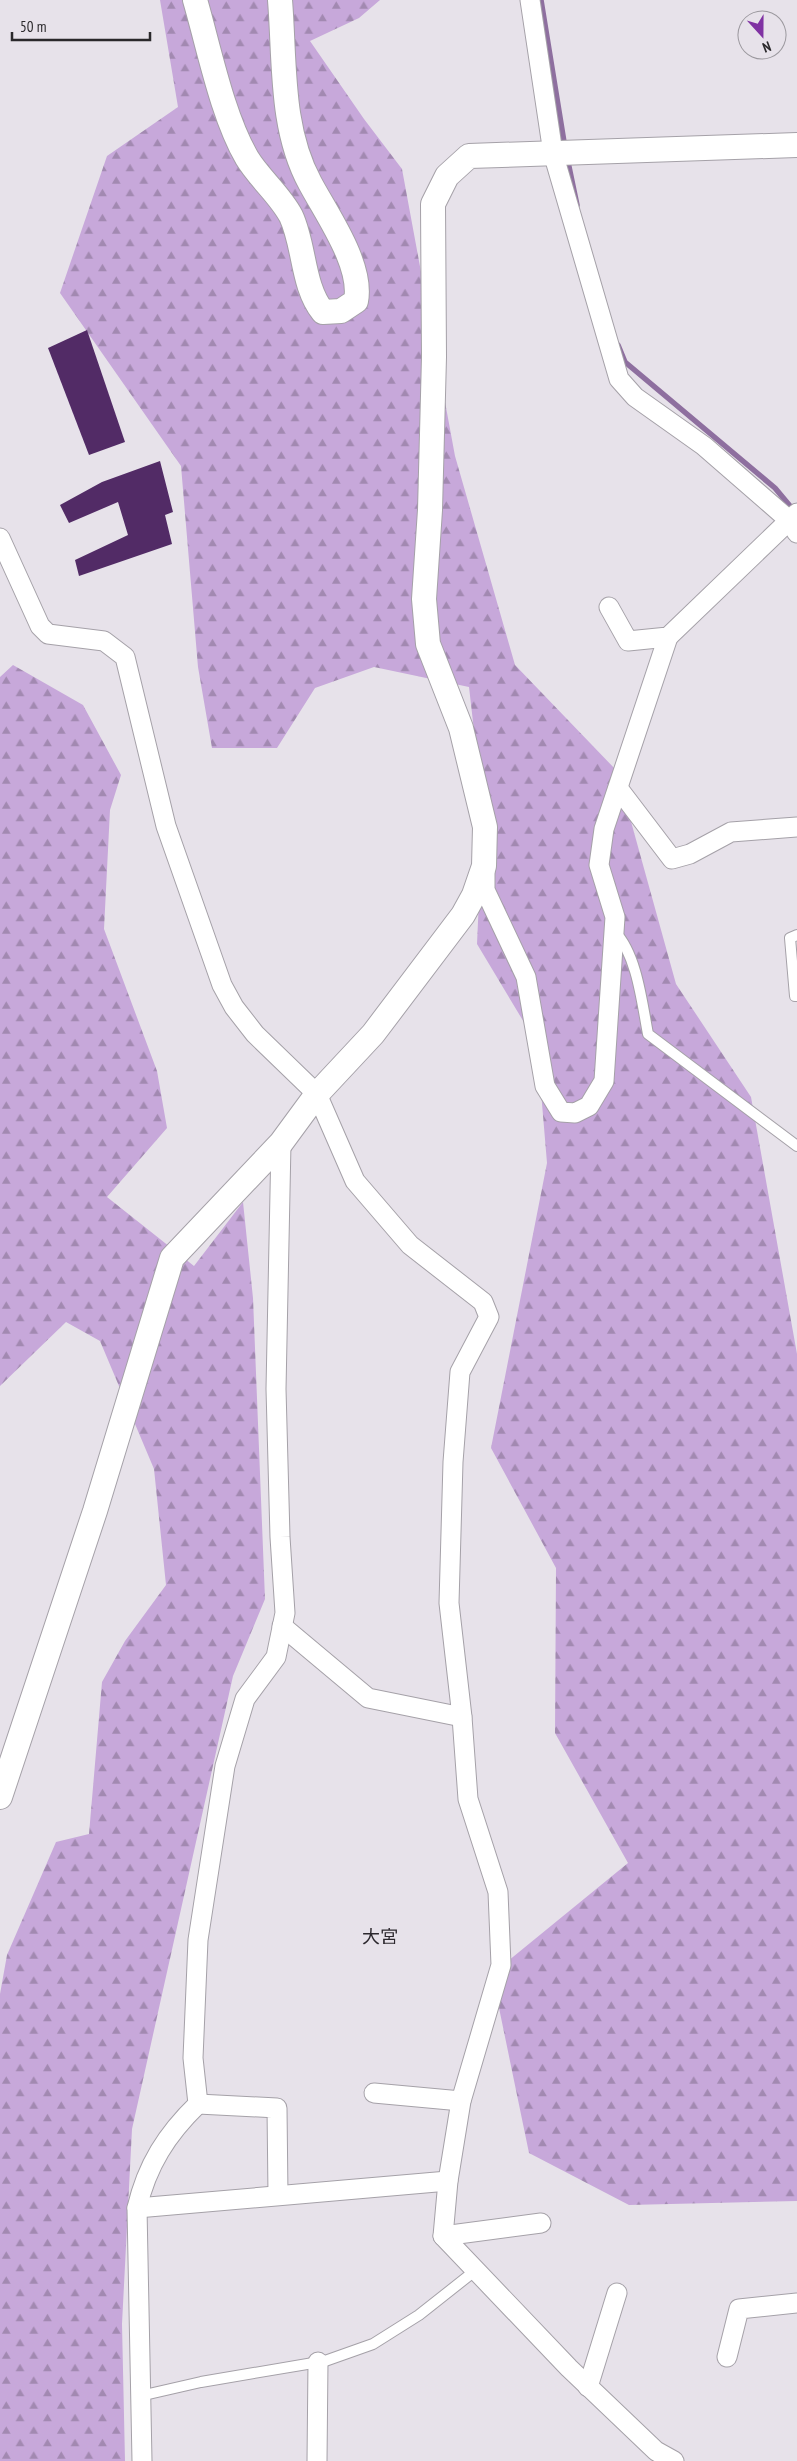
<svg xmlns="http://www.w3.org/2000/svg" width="797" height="2461" font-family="'PT Sans Narrow','Noto Sans JP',sans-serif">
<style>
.forest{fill:url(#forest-firs)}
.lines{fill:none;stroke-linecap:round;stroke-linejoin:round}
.stream{stroke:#8e6f9f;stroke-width:5.5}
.building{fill:#522b66}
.service-casing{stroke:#a5a1a8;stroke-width:12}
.minor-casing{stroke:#a5a1a8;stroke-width:21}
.tertiary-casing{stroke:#a5a1a8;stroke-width:26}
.service{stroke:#fff;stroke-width:10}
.minor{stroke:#fff;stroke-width:19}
.tertiary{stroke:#fff;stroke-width:24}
.labels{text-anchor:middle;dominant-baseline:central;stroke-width:5;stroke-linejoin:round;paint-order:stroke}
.quarter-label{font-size:18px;fill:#2c282e;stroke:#e7e2ea}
</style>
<defs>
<pattern id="forest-firs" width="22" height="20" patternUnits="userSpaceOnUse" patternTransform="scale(1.25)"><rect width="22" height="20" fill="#c7a8da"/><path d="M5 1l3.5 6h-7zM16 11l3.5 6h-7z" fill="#a289b1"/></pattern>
</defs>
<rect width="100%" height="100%" fill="#e7e2ea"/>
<g class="forest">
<path d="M160,0H380L359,18L310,41L364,119L402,169L455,456L515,665L617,771L676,984L751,1097L797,1354V2201L629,2205L529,2153L492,1974L628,1863L555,1733L556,1568L491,1448L547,1163L537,1044L477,944L483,809L469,687L374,667L315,688L277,748H212L198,667L181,466L60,293L107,156L178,107Z"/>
<path d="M13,665L83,705L121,775L110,810L104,929L157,1071L167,1128L107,1197L194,1266L243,1202L253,1298L265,1599L233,1676L132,2129L122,2324L125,2461H0V1994L7,1955L56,1842L89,1834L102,1682L125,1641L166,1585L154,1469L100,1341L66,1322L0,1386V677Z"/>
</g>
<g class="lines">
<g class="stream">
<path d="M541,0L565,148"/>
<path d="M567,157L577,205"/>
<path d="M618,345L625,362L775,488L795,512"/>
</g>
</g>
<g class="building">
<path d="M87,330L125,442L89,455L48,348Z"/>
<path d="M160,461L173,512L165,515L172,544L79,576L75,560L128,535L118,502L69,523L60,505L102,482Z"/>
</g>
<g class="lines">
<g class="service-casing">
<g id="service">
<path d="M615,932C637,955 642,1003 648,1034L797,1146"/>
<path d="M797,935L790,938L795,996H797"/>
<path d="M140,2396L201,2382L325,2361L373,2344L419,2315L476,2270"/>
</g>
</g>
<g class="minor-casing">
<g id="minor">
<path d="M530,0L553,153L619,379L635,397L704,446L789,520L797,533"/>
<path d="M0,538L40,626L48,634L104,641L125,657L166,826L222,985L234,1007L255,1034L317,1094L355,1181L410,1245L483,1302L489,1317L460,1372L453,1462L449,1603L462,1717L468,1799L498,1892L501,1965L461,2101L448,2181L443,2236L569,2368L656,2451L674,2461"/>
<path d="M609,607L628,641L668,637L797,513"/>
<path d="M618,788L672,859L690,854L731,832L797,827"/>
<path d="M485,870V890L526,977L545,1086L561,1112L575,1113L589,1106L604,1081L615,917L599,865L604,829L668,637"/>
<path d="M282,1626L368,1698L462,1717"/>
<path d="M374,2093L461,2101"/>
<path d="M198,2104L277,2108L278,2195"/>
<path d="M137,2208L448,2181"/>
<path d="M443,2236L541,2223"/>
<path d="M727,2357L739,2309L797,2303"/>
<path d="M588,2387L617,2293"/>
<path d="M142,2461L137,2208C147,2165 167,2134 198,2104L193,2058L198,1940L225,1766L245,1699L276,1657L285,1613L280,1537L276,1389L281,1143"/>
<path d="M317,2461L318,2362"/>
</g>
</g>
<g class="tertiary-casing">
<g id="tertiary">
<path d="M195,0C209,48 222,115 247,158C259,178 280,195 291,216C305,246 302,286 323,312L341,311L356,301C363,265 327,215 310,183C280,128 285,61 280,0"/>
<path d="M0,1797L95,1511L172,1258L281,1143L317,1094L373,1034L463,915L474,895L484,866L485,827L461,728L428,644L424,599L430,510L434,357L433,204L447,176L469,156L797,145"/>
</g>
</g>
<use href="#service" class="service"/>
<use href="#minor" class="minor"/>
<use href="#tertiary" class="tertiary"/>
</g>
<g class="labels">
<g class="quarter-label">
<text x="380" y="1936">大宮</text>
</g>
</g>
<g transform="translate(762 35) rotate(159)"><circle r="24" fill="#e7e2ea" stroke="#9b989e"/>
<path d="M0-4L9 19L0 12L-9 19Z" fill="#8032a3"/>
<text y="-8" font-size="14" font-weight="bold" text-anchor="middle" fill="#2a282b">N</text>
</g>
<path d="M12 32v8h138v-8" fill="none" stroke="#2a282b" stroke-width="2.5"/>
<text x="20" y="32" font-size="15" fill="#2a282b" stroke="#e7e2ea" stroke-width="4" paint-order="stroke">50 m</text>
</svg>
